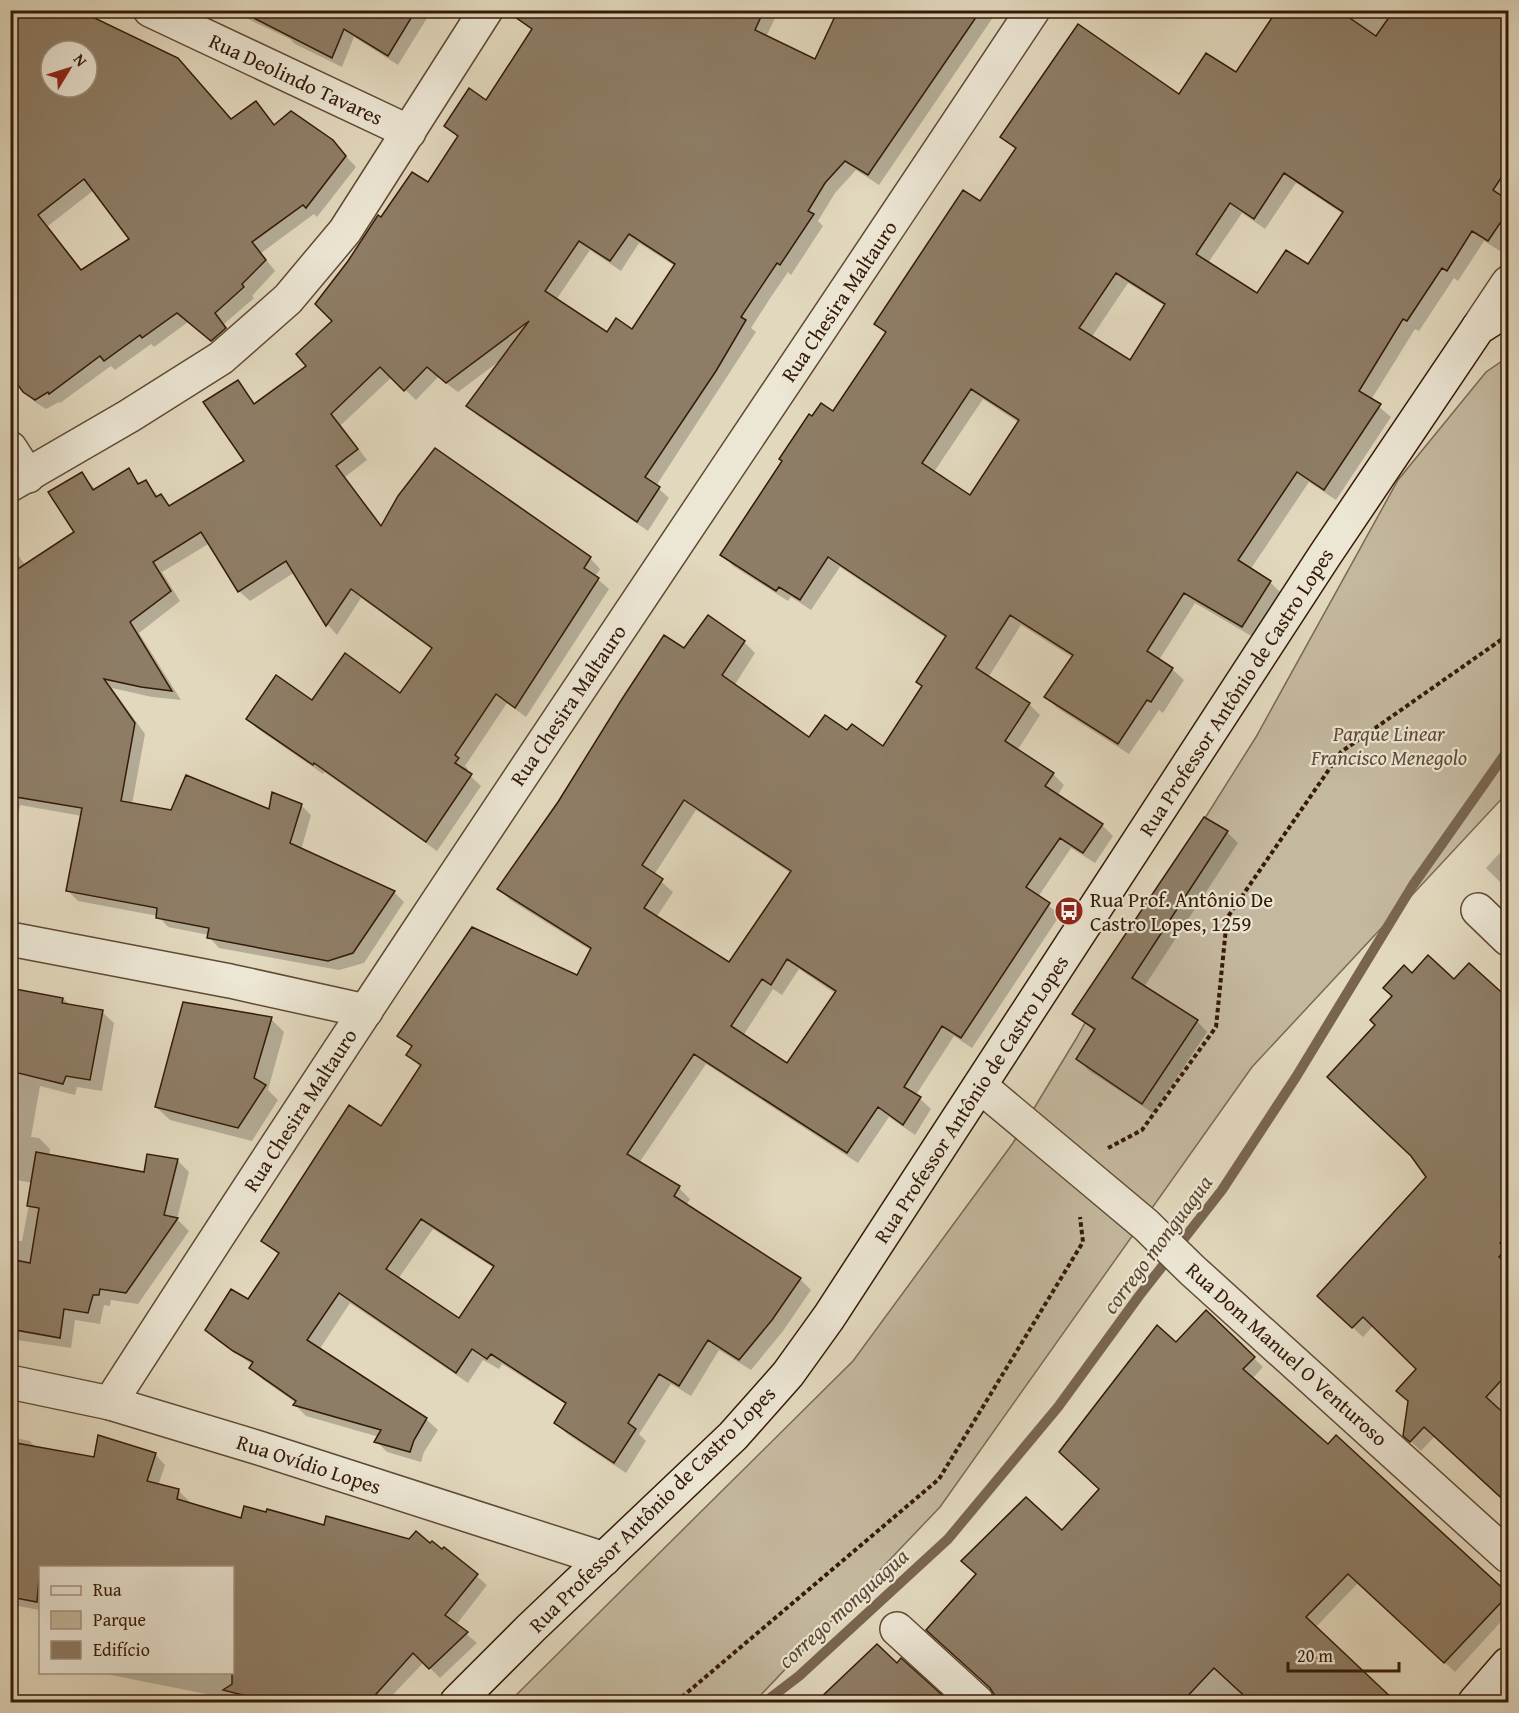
<svg xmlns="http://www.w3.org/2000/svg" width="1519" height="1713" font-family="'Gentium Book Plus',serif">
<style>
.green{fill:#c4b89e;stroke:#7c6952;stroke-width:1.5}
.shadow{fill:#0003;fill-rule:evenodd}
.lines{fill:none;stroke-linecap:round;stroke-linejoin:round}
.stream{stroke:#79654f;stroke-width:10}
.building{fill:#8e7d66;stroke:#341a07;stroke-width:1.5;fill-rule:evenodd}
.minor-casing{stroke:#604a34;stroke-width:36}
.secondary-casing{stroke:#341a07;stroke-width:36}
.path{stroke:#341a07;stroke-width:4;stroke-dasharray:4.5 3;stroke-linecap:butt}
.minor{stroke:#ece6d4;stroke-width:33}
.secondary{stroke:#ece6d4;stroke-width:33}
.labels{text-anchor:middle;dominant-baseline:central;stroke-width:4.5;stroke-linejoin:round;paint-order:stroke}
.street-label{font-size:21px;fill:#341a07;stroke:#ece6d4}
.park-label{font-size:21px;font-style:italic;fill:#5f4934;stroke:#ece6d4}
.poi-label{font-size:21px;fill:#341a07;stroke:#ece6d4;text-anchor:start}
.water-label{font-size:22px;font-style:italic;fill:#5c4631;stroke:#ece6d4}
</style>
<rect width="100%" height="100%" fill="#e2d8bd"/>
<filter id="stains"><feTurbulence type="fractalNoise" baseFrequency=".00333" numOctaves="4"/><feColorMatrix values="0 0 0 0 .2 0 0 0 0 .09 0 0 0 0 .02 0 0 0 .5 -.17"/></filter>
<radialGradient id="worn" r=".72"><stop offset=".6" stop-color="#630" stop-opacity="0"/><stop offset="1" stop-color="#630" stop-opacity=".3"/></radialGradient>
<path class="green" d="M1508,357V792L1252,1067L940,1507L754,1702H509L853,1361L1013,1143L1076,1039L1154,899L1256,737L1398,480L1486,372Z"/>
<g class="shadow">
<path d="M10,10L232,120L255,103L275,126L332,141L356,167L317,217L314,214L261,253L275,271L252,296L254,298L224,324L235,339L223,351L188,322L154,347L151,344L115,370L111,366L60,403L59,402L46,409L35,402L17,381L12,384L10,383ZM51,51H87V87H51ZM94,190L131,239L83,271L48,226Z"/>
<path d="M229,10H432L398,65L354,37L342,67L295,44L290,39Z"/>
<path d="M546,10H779L766,37L816,61L839,10H998L879,185L856,170L835,193L818,221L823,226L791,275L788,272L769,300L751,328L756,332L656,486L669,498L648,531L478,416L468,406L501,360L458,392L438,377L416,400L392,377L341,425L367,460L345,477L382,526L435,450L590,558L600,569L595,577L609,589L526,717L507,703L465,766L468,769L466,772L481,786L437,851L324,772L323,774L258,729L248,719L312,702L401,695L433,650L361,598L337,635L328,625L295,572L250,601L239,591L210,543L162,572L180,601L139,633L181,700L152,697L112,688L145,734L132,804L172,812L270,811L301,805L311,815L301,850L394,892L404,902L364,963L339,970L219,948L209,937V935L168,927L158,916L78,901L68,891L82,816L20,805L10,857V544L26,566L76,532L82,474L96,490L128,470L141,485L145,482L159,497L161,496L171,507L246,461L237,382L256,405L308,366L334,321L381,219L428,184L459,138L446,125L486,102ZM639,243L675,266L633,331L607,334L556,300L590,250L621,271Z"/>
<path d="M1259,10H1508V194L1505,200L1508,202V238L1500,251L1484,241L1458,281L1454,278L1419,331L1415,329L1371,400L1391,417L1336,500L1309,482L1250,570L1270,582L1281,593L1253,637L1195,603L1159,660L1172,669L1184,680L1163,713L1159,710L1129,754L1057,708L1046,697L1073,658L1021,625L988,678L1029,704L1040,715L1017,751L1053,774L1064,785L1058,795L1102,825L1113,836L1095,863L1071,848L1038,897L1060,915L972,1048L954,1036L916,1095L931,1109L915,1135L889,1117L858,1163L706,1064L639,1163L679,1188L690,1199L686,1206L800,1279L811,1290L783,1331L751,1370L719,1350L691,1396L671,1384L639,1434L646,1441L626,1473L567,1434L555,1422L567,1405L502,1364L499,1369L483,1360L468,1383L350,1303L319,1350L426,1419L438,1430L424,1452L421,1462L387,1452L376,1441L379,1437L306,1416L295,1405L296,1403L262,1379L251,1368L253,1365L218,1341L207,1330L248,1301L279,1255L263,1241L381,1128L421,1068L408,1055L412,1048L399,1036L578,977L592,951L510,900L499,889L685,650L744,642L755,653L734,686L810,739L848,732L883,748L923,687L917,682L946,638L840,567L811,610L791,597L788,601L733,566L722,554L813,418L834,413L886,334L876,324L981,204L1016,150L1001,137L1180,96L1236,75L1273,19ZM1296,183L1343,214L1308,267L1258,295L1208,263L1242,213L1265,229ZM1128,283L1165,306L1130,362L1091,338ZM983,399L1019,423L971,497L934,472ZM696,810L792,874L729,964L656,918L673,892L654,875ZM799,969L836,994L788,1065L743,1036L773,989L782,995ZM433,1229L494,1268L460,1320L398,1279Z"/>
<path d="M1227,832L1238,843L1144,987L1197,1021L1207,1032L1153,1113L1088,1070L1078,1059L1095,1032L1074,1014Z"/>
<path d="M1508,844V890L1486,868Z"/>
<path d="M1412,975L1454,981L1508,1001V1503L1435,1436L1421,1451L1404,1435L1418,1369L1373,1326L1363,1337L1329,1306L1428,1177L1377,1025Z"/>
<path d="M10,989L63,998L71,1006L102,1012L114,1023L102,1091L77,1087L75,1095L40,1086L31,1137L39,1138L50,1149L49,1156L145,1174L148,1156L178,1161L189,1172L177,1219L189,1231L138,1304L111,1300L110,1306L104,1305L100,1324L75,1320L71,1348L10,1339V1240L22,1241L33,1183L10,1179Z"/>
<path d="M271,1019L284,1032L268,1090L278,1100L252,1141L170,1120L156,1107Z"/>
<path d="M1206,1312L1263,1367L1252,1379L1328,1446L1336,1437L1508,1596V1614L1455,1672L1358,1583L1315,1628L1391,1700L1389,1702H997L996,1696L1062,1532L1101,1489L1177,1344Z"/>
<path d="M10,1437L30,1441L36,1448L95,1458L155,1454L165,1465L158,1486L179,1491L189,1501L188,1504L242,1520L325,1526L431,1545L442,1551L445,1549L487,1585L456,1625L477,1643L440,1678L424,1662L386,1702H246L216,1696L223,1702H204L216,1696L96,1672H232V1568H40V1610L18,1606L10,1637Z"/>
<path d="M877,1646L897,1665L901,1660L948,1702H818Z"/>
</g>
<g class="lines">
<path class="stream" d="M765,1702L799,1676L948,1539L1058,1407L1139,1296L1222,1190L1296,1077L1413,885L1508,750"/>
</g>
<g class="building">
<path d="M10,10H78L178,58L231,119L256,101L274,125L291,111L333,140L346,156L306,208L303,205L252,242L266,260L242,284L244,287L215,313L226,328L211,341L177,313L142,338L140,335L104,361L100,356L49,394L48,392L35,400L23,392L10,374ZM51,51H87V87H51ZM84,179L129,239L81,270L38,215Z"/>
<path d="M238,10H416L388,56L344,29L332,58Z"/>
<path d="M505,10H764L755,30L815,59L838,10H981L868,175L845,161L825,183L808,211L814,214L780,265L777,263L741,317L746,320L716,371L645,477L660,487L637,522L466,406L529,321L446,383L427,367L404,391L380,367L331,414L358,449L336,466L381,526L398,496L435,448L591,557L584,568L599,578L515,708L496,694L455,755L459,758L455,763L472,774L426,842L314,763L313,765L246,719L276,675L312,700L345,653L400,693L432,648L351,589L326,626L286,561L238,592L201,532L153,562L171,591L130,622L172,691L141,687L104,679L135,723L121,801L171,810L186,775L269,809L272,792L302,804L290,843L395,891L353,953L328,961L207,938L209,928L156,918L157,908L66,891L82,808L10,796V574L74,532L48,492L82,472L93,490L129,468L138,484L146,480L156,497L161,494L169,506L244,461L203,402L238,380L254,404L306,366L296,354L332,321L315,304L348,261L378,215L381,217L412,172L428,182L458,136L444,126L469,88L486,100L532,29ZM629,234L675,264L632,329L616,318L607,332L545,291L579,241L610,261Z"/>
<path d="M1277,10H1338L1376,36L1394,10H1509V166L1493,190L1509,201V210L1488,241L1472,231L1447,271L1442,268L1407,321L1403,319L1359,391L1381,404L1324,490L1297,472L1238,560L1271,581L1242,627L1184,593L1147,651L1173,668L1151,702L1147,700L1118,744L1044,697L1073,655L1010,615L976,668L1030,703L1005,741L1054,773L1045,786L1103,824L1083,853L1060,838L1026,887L1050,903L961,1038L942,1026L904,1087L921,1097L903,1125L878,1107L847,1153L694,1054L627,1154L680,1186L674,1196L801,1278L772,1320L739,1360L708,1340L679,1386L659,1374L628,1423L636,1429L614,1463L554,1423L566,1403L491,1354L487,1359L472,1349L456,1373L339,1293L307,1340L427,1418L414,1440L410,1452L374,1442L381,1430L293,1405L296,1401L249,1368L253,1362L233,1351L205,1330L231,1289L248,1299L279,1253L261,1241L349,1105L381,1126L421,1065L406,1055L412,1046L397,1036L472,927L577,975L591,948L497,889L558,802L622,699L664,635L684,648L708,615L745,641L722,675L809,737L825,715L847,730L852,724L883,746L922,686L916,682L946,636L828,557L800,600L779,587L776,591L720,555L782,461L779,459L809,414L812,416L821,403L833,411L886,332L874,324L963,190L980,201L1016,148L1000,137L1078,24L1179,94L1206,53L1236,72ZM1284,173L1343,212L1308,264L1286,250L1257,293L1196,254L1230,203L1254,219ZM1116,273L1165,304L1130,360L1079,328ZM971,389L1019,420L970,495L922,463ZM684,800L791,871L729,962L644,908L663,879L642,865ZM787,959L836,991L787,1063L731,1026L762,979L771,985ZM421,1219L494,1266L459,1318L386,1269Z"/>
<path d="M1204,817L1228,831L1132,978L1198,1020L1142,1104L1076,1059L1095,1029L1072,1014Z"/>
<path d="M1428,955L1454,979L1469,963L1509,999V1234L1500,1243L1506,1249L1499,1257L1509,1266V1372L1486,1397L1509,1418V1505L1424,1427L1410,1442L1403,1436L1408,1401L1396,1391L1416,1369L1363,1317L1352,1328L1317,1296L1426,1177L1411,1156L1327,1077L1375,1025L1370,1020L1392,996L1383,988L1404,965L1412,973Z"/>
<path d="M10,988L63,998L62,1003L103,1010L90,1080L66,1076L63,1084L10,1071Z"/>
<path d="M183,1002L272,1017L254,1078L266,1085L238,1128L155,1107Z"/>
<path d="M36,1152L144,1172L147,1154L178,1159L164,1215L178,1218L126,1293L100,1289L99,1295H93L88,1313L64,1309L60,1338L10,1329V1259L30,1263L39,1208L27,1206Z"/>
<path d="M1206,1310L1255,1357L1243,1369L1328,1444L1336,1435L1509,1594L1444,1663L1348,1574L1306,1617L1396,1702H1251L1214,1668L1182,1702H995V1696L990,1688L926,1630L976,1574L961,1561L1026,1497L1062,1530L1099,1489L1059,1452L1157,1325L1176,1342Z"/>
<path d="M98,1435L156,1453L147,1481L179,1489L177,1499L241,1518L244,1506L266,1512L267,1509L324,1525L326,1516L409,1539L416,1531L430,1543L432,1541L442,1549L444,1547L478,1574L445,1615L468,1632L429,1669L413,1653L369,1702H270L223,1690L232,1684V1568H40L37,1602L10,1597V1442L94,1457Z"/>
<path d="M877,1644L897,1663L901,1658L950,1702H816Z"/>
</g>
<g class="lines">
<g class="minor-casing">
<g id="minor">
<path d="M150,10L409,132"/>
<path d="M1478,328L1508,283"/>
<path d="M10,448L28,476"/>
<path d="M10,485L129,416L221,358L288,299L345,231L486,10"/>
<path d="M1478,910L1508,939"/>
<path d="M10,939L230,981L366,1011"/>
<path d="M980,1086L1146,1225L1192,1270L1508,1556"/>
<path d="M10,1382L110,1403L259,1448L604,1559"/>
<path d="M110,1403C411,934 725,474 1033,10"/>
<path d="M897,1629L977,1702"/>
</g>
</g>
<g class="secondary-casing">
<g id="secondary">
<path d="M457,1702L531,1628L733,1436L788,1374L829,1317L1325,555L1478,328L1508,309"/>
<path d="M1475,1702L1508,1664"/>
</g>
</g>
<g class="path">
<path d="M1108,1148L1142,1130L1216,1027L1227,918L1341,752L1508,635"/>
<path d="M676,1702L939,1479L1083,1242L1080,1217"/>
</g>
<use href="#minor" class="minor"/>
<use href="#secondary" class="secondary"/>
</g>
<defs>
<g id="bus-disc" transform="scale(1.5)"><circle r="9.5" fill="#8f2418" stroke="#ece6d4"/><path d="M-5-6H5V4H4V6H2V4H-2V6H-4V4H-5ZM-3.5-4V0h7V-4ZM-3.5 1.2v1.5H-2V1.2ZM2 1.2v1.5H3.5V1.2Z" fill="#fff"/></g>
</defs>
<g fill-rule="evenodd">
<use href="#bus-disc" x="1069" y="911"/>
</g>
<g class="labels">
<g class="street-label">
<text transform="translate(296 79) rotate(25)">Rua Deolindo Tavares</text>
<text transform="translate(839 301) rotate(-56)">Rua Chesira Maltauro</text>
<text transform="translate(1236 692) rotate(-57)">Rua Professor Antônio de Castro Lopes</text>
<text transform="translate(568 705) rotate(-56)">Rua Chesira Maltauro</text>
<text transform="translate(971 1099) rotate(-57)">Rua Professor Antônio de Castro Lopes</text>
<text transform="translate(300 1110) rotate(-57)">Rua Chesira Maltauro</text>
<text transform="translate(1287 1354) rotate(42)">Rua Dom Manuel O Venturoso</text>
<text transform="translate(309 1464) rotate(18)">Rua Ovídio Lopes</text>
<text transform="translate(652 1509) rotate(-45)">Rua Professor Antônio de Castro Lopes</text>
</g>
<g class="park-label">
<text x="1389" y="733">Parque Linear<tspan x="1389" dy="24">Francisco Menegolo</tspan></text>
</g>
<g class="poi-label">
<text x="1090" y="899">Rua Prof. Antônio De<tspan x="1090" dy="24">Castro Lopes, 1259</tspan></text>
</g>
<g class="water-label">
<text transform="translate(1157 1244) rotate(-53)">corrego monguagua</text>
<text transform="translate(843 1608) rotate(-42)">corrego monguagua</text>
</g>
</g>
<rect width="1519" height="1713" fill="none" stroke="#e2d8bd" stroke-width="36"/>
<rect x="12" y="12" width="1495" height="1689" fill="none" stroke="#341a07" stroke-width="3"/>
<rect x="18" y="18" width="1483" height="1677" fill="none" stroke="#341a07" stroke-width="1.5"/>
<rect x="39" y="1566" width="195" height="108" fill="#ece6d4" stroke="#a29482" stroke-width="1.5"/>
<rect x="51" y="1586" width="30" height="9" fill="#ece6d4" stroke="#a29482" stroke-width="1.5"/>
<text x="93" y="1596" font-size="18" fill="#341a07">Rua</text>
<rect x="51" y="1611" width="30" height="18" fill="#c4b89e" stroke="#a29482" stroke-width="1.5"/>
<text x="93" y="1626" font-size="18" fill="#341a07">Parque</text>
<rect x="51" y="1641" width="30" height="18" fill="#8e7d66" stroke="#a29482" stroke-width="1.5"/>
<text x="93" y="1656" font-size="18" fill="#341a07">Edifício</text>
<g transform="translate(69 69) rotate(52)"><circle r="28" fill="#ece6d4" stroke="#a29482" stroke-width="1.5"/>
<path d="M0-4.5L10 22L0 15L-10 22Z" fill="#8f2418"/>
<text y="-9" font-size="16" font-weight="bold" text-anchor="middle" fill="#341a07">N</text>
</g>
<path d="M1288 1662v9h111v-9" fill="none" stroke="#341a07" stroke-width="3"/>
<text x="1297" y="1662" font-size="18" fill="#341a07" stroke="#ece6d4" stroke-width="4.5" paint-order="stroke">20 m</text>
<rect width="100%" height="100%" filter="url(#stains)"/>
<rect width="100%" height="100%" fill="url(#worn)"/>
</svg>
